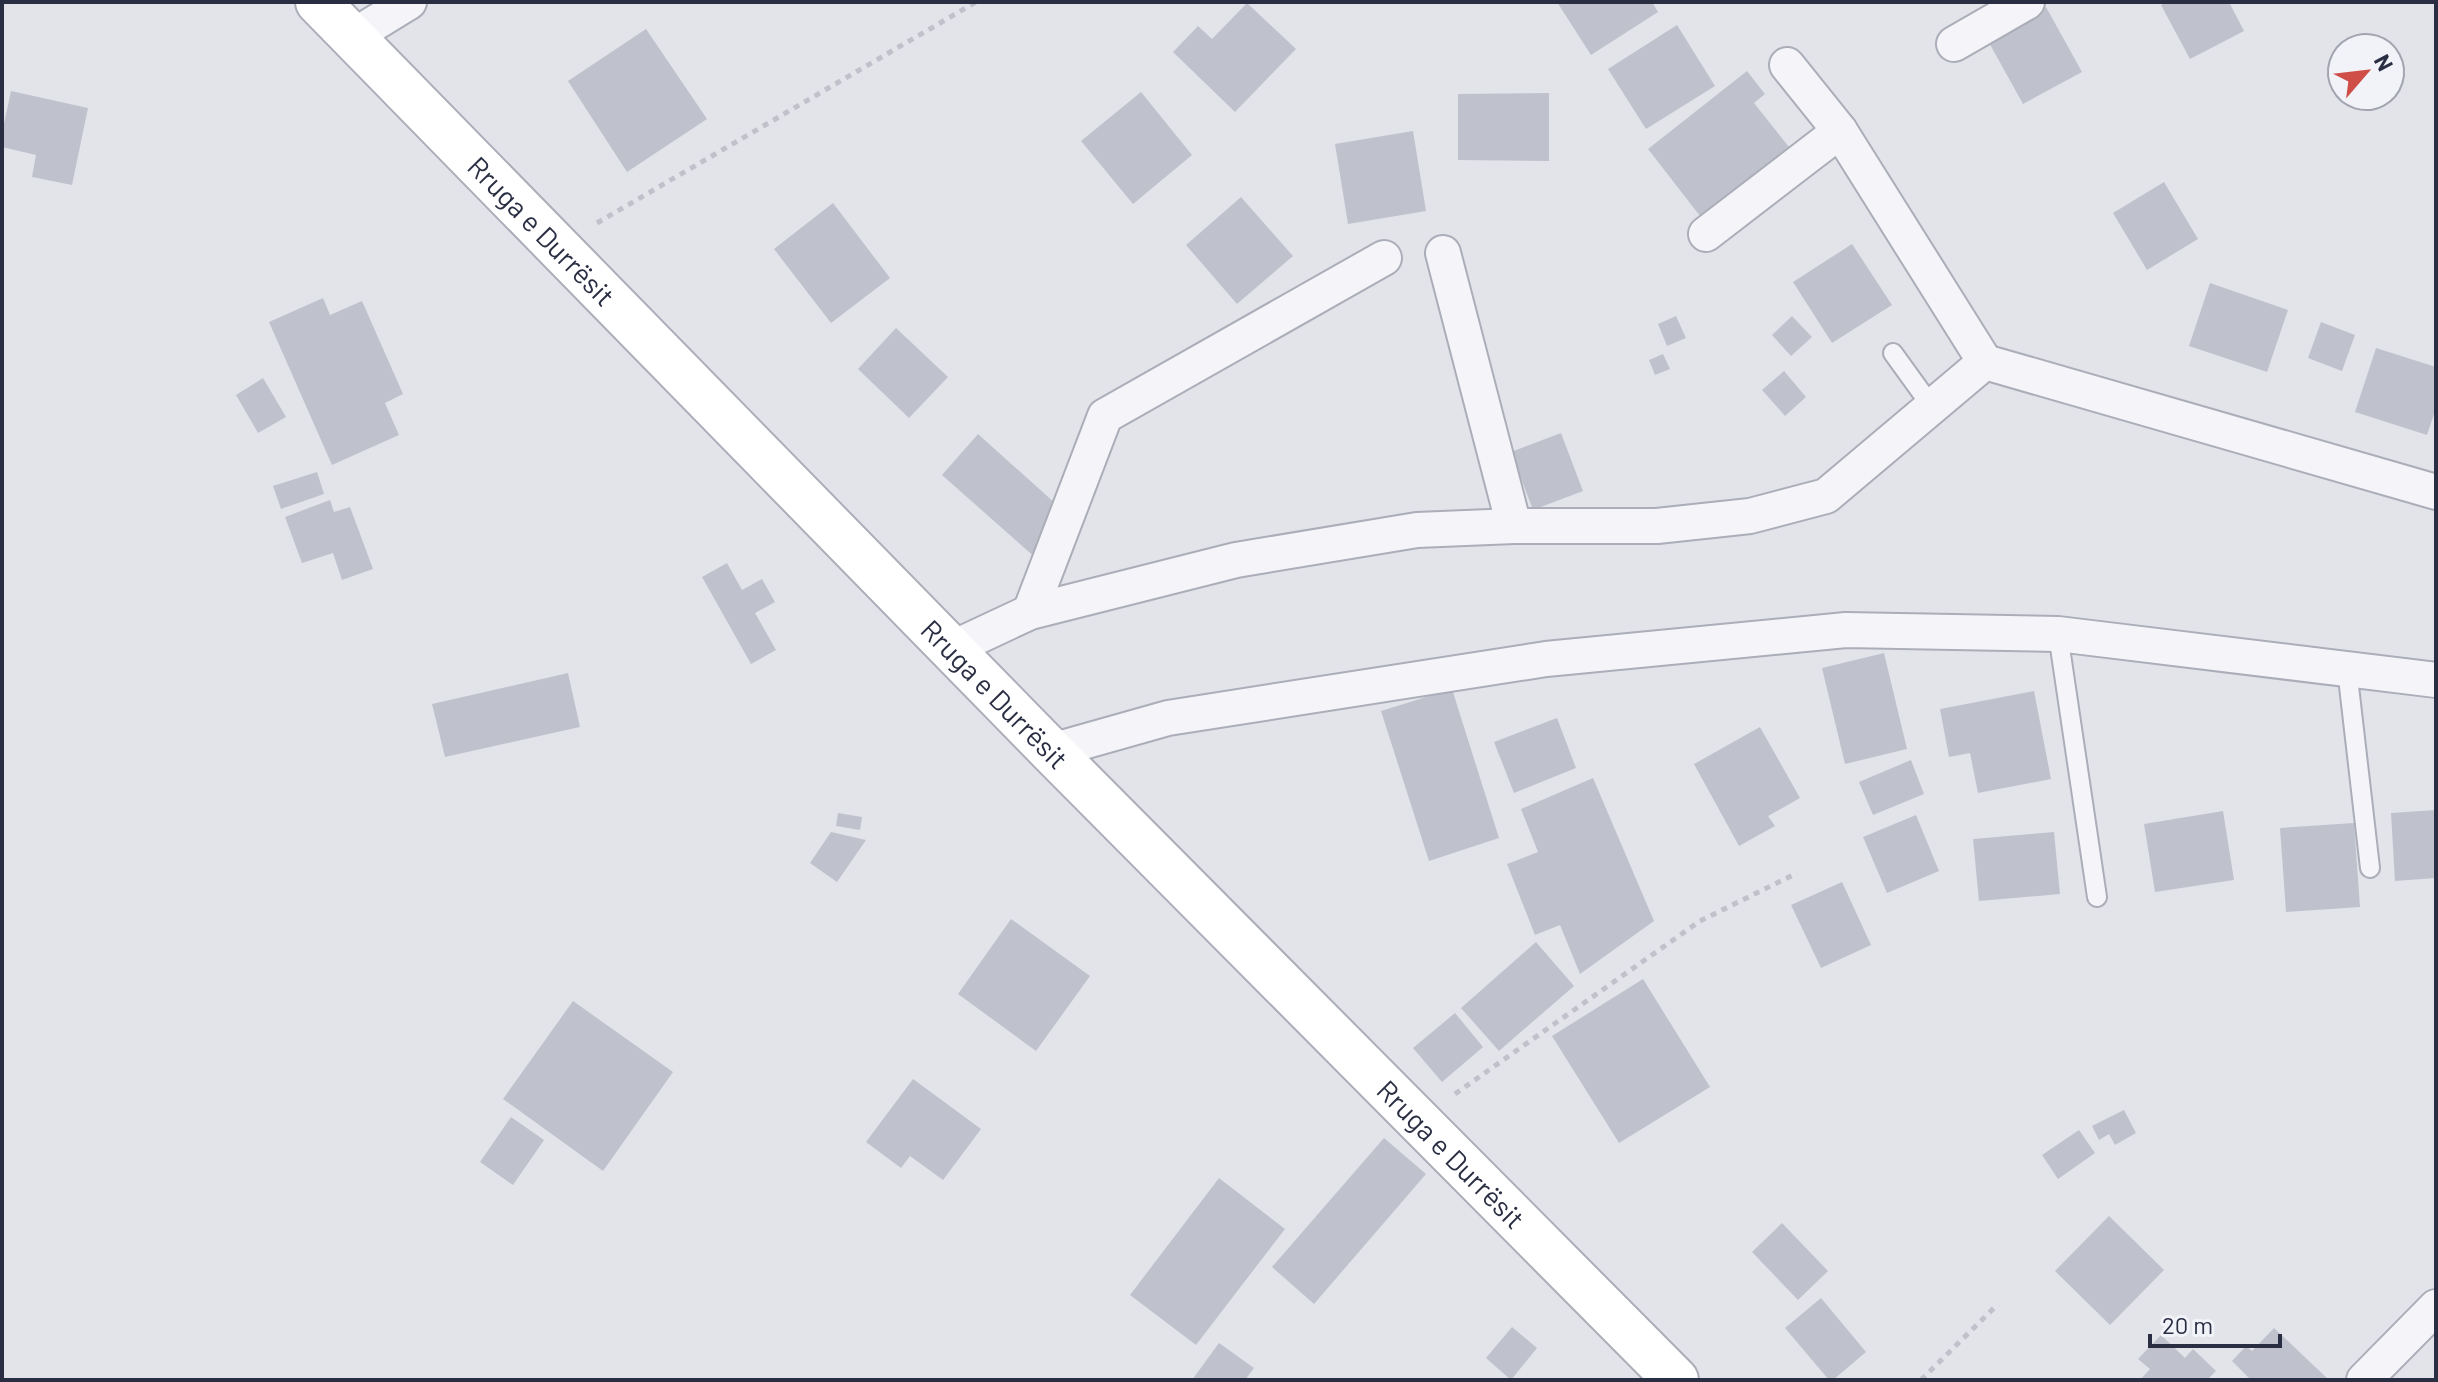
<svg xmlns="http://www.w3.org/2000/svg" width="2438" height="1382" font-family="Barlow,sans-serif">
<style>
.building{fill:#bfc2cd}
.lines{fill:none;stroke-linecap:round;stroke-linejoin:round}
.lane-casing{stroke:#abadb8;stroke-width:22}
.street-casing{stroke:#abadb8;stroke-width:38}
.secondary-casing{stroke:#abadb8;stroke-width:48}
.path{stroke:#c0c1ca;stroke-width:5;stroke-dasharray:6 6;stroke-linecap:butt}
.lane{stroke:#f5f5f9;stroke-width:18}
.street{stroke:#f5f5f9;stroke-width:34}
.secondary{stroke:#fff;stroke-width:44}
.labels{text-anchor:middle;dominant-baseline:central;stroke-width:6;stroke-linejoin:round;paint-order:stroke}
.street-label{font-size:28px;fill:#2a2e43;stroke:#f2f3f8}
</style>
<rect width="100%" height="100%" fill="#e2e4ea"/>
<g class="building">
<path d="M1557,2H1652L1658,12L1591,55Z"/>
<path d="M2167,2H2229L2244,31L2190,59L2161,5Z"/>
<path d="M1247,3L1296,49L1235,112L1173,52L1198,26L1212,39Z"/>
<path d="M2046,7L2082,72L2023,104L1987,39Z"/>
<path d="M1677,25L1715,86L1646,129L1608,69Z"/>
<path d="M646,29L707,119L627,172L568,81Z"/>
<path d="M1747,71L1765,94L1754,103L1789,147L1700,216L1648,149Z"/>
<path d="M11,91L88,108L72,185L32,177L36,155L2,147V133Z"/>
<path d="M1141,92L1192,155L1133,204L1081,141Z"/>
<path d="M1549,93V161L1458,160V94Z"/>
<path d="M1413,131L1426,211L1348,224L1335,144Z"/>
<path d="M2164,182L2198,239L2147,270L2113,213Z"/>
<path d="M1241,197L1293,256L1237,304L1186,245Z"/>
<path d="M833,203L890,278L831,323L774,249Z"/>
<path d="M1852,244L1892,305L1832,343L1793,282Z"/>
<path d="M2210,283L2288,310L2267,372L2189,346Z"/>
<path d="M323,298L330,315L362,301L403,394L385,403L399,435L332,465L269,322Z"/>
<path d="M1676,316L1686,338L1667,346L1658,324Z"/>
<path d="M1792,316L1812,337L1791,356L1772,335Z"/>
<path d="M2321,322L2355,335L2342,371L2308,358Z"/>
<path d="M896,328L948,377L909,418L858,369Z"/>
<path d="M2376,348L2436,367V408L2427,435L2355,412Z"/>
<path d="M1663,354L1670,369L1655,375L1649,360Z"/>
<path d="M1784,371L1806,397L1785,416L1762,390Z"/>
<path d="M263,378L286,417L258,433L236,395Z"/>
<path d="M1561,433L1583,491L1533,510L1511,452Z"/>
<path d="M978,434L1056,504L1038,560L942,475Z"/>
<path d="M317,472L324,494L281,509L273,486Z"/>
<path d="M330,500L334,512L350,507L373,569L342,580L333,553L302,563L285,517Z"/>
<path d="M727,563L742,590L762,579L775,602L755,613L776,650L751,664L702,577Z"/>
<path d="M1884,653L1907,749L1845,764L1822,668Z"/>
<path d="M568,673L580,727L445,757L432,704Z"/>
<path d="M1452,689L1499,838L1429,861L1381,711Z"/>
<path d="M2034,691L2051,779L1978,793L1970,753L1949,757L1940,709Z"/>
<path d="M1557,718L1576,768L1514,793L1494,742Z"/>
<path d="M1760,727L1800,798L1768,816L1775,826L1739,846L1694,764Z"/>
<path d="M1911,760L1924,794L1873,815L1859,782Z"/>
<path d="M1593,778L1654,921L1580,974L1560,925L1535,935L1507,864L1538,852L1521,809Z"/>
<path d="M2436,810V878L2395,881L2391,813Z"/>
<path d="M2223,811L2234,880L2155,892L2144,824Z"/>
<path d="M838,813L862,817L860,830L836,826Z"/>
<path d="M1916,815L1939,871L1887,893L1863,837Z"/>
<path d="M2354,823L2360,907L2286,912L2280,828Z"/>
<path d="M831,832L866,840L837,882L810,863Z"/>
<path d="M2054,832L2060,894L1979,901L1973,839Z"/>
<path d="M1842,882L1871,945L1821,968L1791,905Z"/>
<path d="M1011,919L1090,976L1036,1051L958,994Z"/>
<path d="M1536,942L1574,986L1499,1051L1461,1008Z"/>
<path d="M1643,979L1710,1087L1619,1143L1552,1036Z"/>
<path d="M573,1001L673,1072L603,1171L503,1099Z"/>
<path d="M1455,1013L1483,1047L1442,1082L1413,1048Z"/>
<path d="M913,1079L981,1129L943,1180L910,1156L901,1168L866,1142Z"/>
<path d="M2124,1110L2136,1133L2115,1145L2109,1134L2099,1140L2092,1126Z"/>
<path d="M511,1117L544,1140L513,1185L480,1162Z"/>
<path d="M2079,1130L2095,1153L2058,1179L2042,1155Z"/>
<path d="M1384,1138L1426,1174L1314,1304L1272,1267Z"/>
<path d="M1219,1178L1285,1229L1196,1345L1130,1295Z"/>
<path d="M2109,1216L2164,1270L2110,1325L2055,1271Z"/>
<path d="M1782,1223L1828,1271L1798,1300L1752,1252Z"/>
<path d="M1821,1298L1866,1352L1833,1380H1829L1785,1328Z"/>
<path d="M1512,1327L1537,1348L1511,1380L1486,1358Z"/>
<path d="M2274,1328L2329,1380H2251L2232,1361L2246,1346L2252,1351Z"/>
<path d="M2161,1335L2185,1358L2193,1349L2216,1371L2207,1380H2140L2150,1369L2138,1359Z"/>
<path d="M1219,1343L1254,1368L1245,1380H1192Z"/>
</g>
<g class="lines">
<g class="lane-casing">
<g id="lane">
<path d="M1893,353L1932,407"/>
<path d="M2058,634L2097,897"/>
<path d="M2347,669L2370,868"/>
</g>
</g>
<g class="street-casing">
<g id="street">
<path d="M352,37L409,2"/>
<path d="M1954,44L2027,2"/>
<path d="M1787,65L1840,131L1985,362L2436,492"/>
<path d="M1706,234L1840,131"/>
<path d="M1443,253L1514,526"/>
<path d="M1030,612L1105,416L1384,258"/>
<path d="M951,649L1030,612L1236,560L1417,530L1514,526H1657L1750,516L1826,496L1985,362"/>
<path d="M1051,751L1168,718L1546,659L1846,630L2058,634L2436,680"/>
<path d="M2364,1380L2436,1307"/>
</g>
</g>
<g class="secondary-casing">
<g id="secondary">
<path id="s1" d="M318,2L1051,751L1676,1380"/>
</g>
</g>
<g class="path">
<path d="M597,223L976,2"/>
<path d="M1455,1094L1700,921L1797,873"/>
<path d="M1921,1380L1998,1304"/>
</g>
<use href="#lane" class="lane"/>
<use href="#street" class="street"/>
<use href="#secondary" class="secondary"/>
</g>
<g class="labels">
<g class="street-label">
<text stroke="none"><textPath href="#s1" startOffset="320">Rruga e Durrësit</textPath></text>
<text stroke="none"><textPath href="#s1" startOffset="968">Rruga e Durrësit</textPath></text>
<text stroke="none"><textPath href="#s1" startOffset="1616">Rruga e Durrësit</textPath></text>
</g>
</g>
<rect width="2438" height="1382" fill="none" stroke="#2a2e43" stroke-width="8"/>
<g transform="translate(2366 72) rotate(62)"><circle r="38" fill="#f2f3f8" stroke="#a2a4b0" stroke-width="2"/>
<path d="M0-6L14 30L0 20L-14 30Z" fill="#cf4e47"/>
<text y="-12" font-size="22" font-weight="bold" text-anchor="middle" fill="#2a2e43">N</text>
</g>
<path d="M2150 1334v12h130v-12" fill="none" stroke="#2a2e43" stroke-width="4"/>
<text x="2162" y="1334" font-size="24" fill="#2a2e43" stroke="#f2f3f8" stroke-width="6" paint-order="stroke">20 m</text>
</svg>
